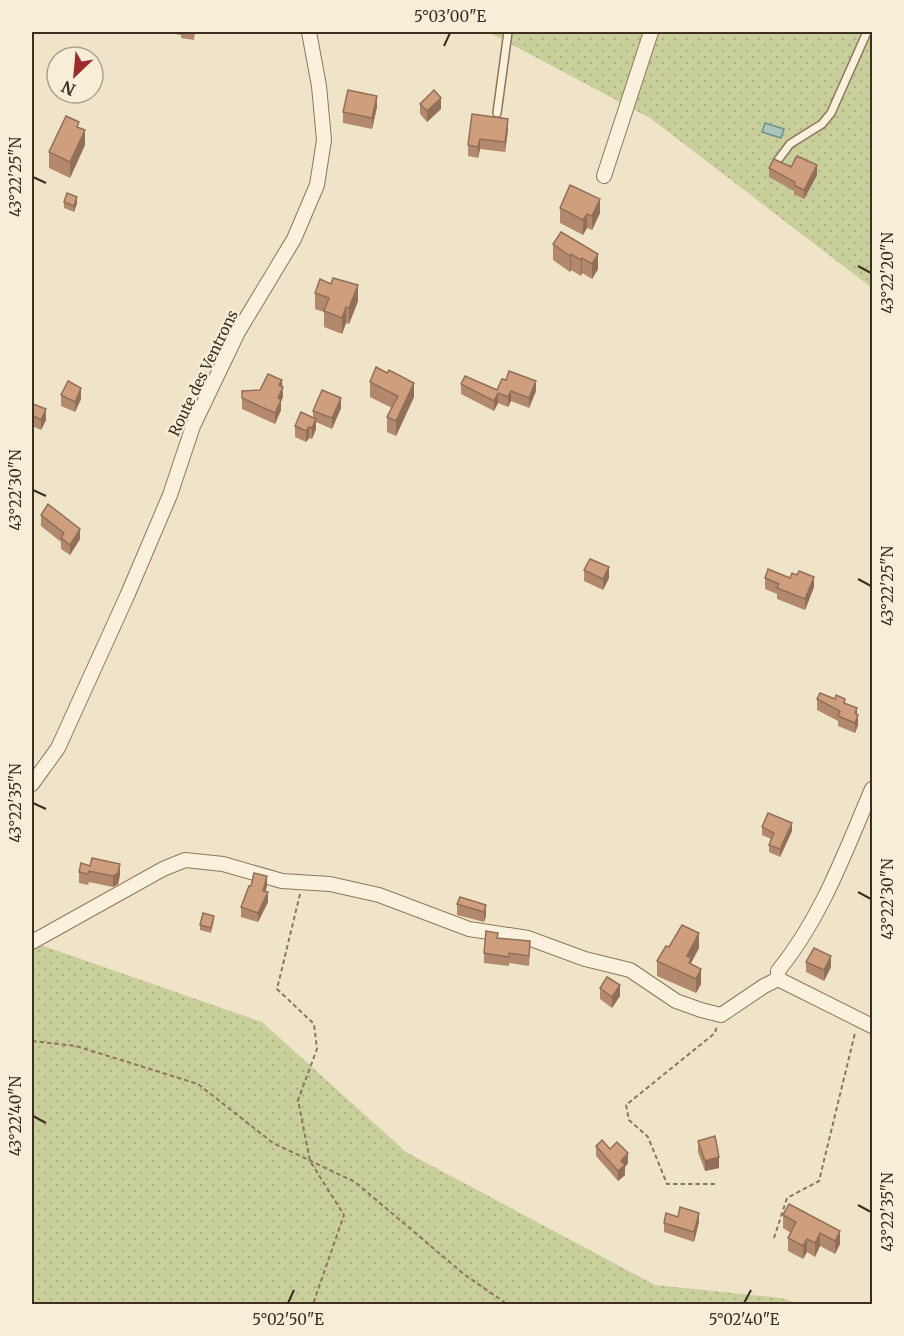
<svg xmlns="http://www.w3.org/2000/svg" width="904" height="1336" font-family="Merriweather,serif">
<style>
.grass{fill:url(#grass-dots)}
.water{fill:url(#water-ripples);stroke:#6f938a;stroke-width:1.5}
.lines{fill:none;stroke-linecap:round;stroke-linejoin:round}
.service-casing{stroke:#8d765c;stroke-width:10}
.minor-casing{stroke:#8d765c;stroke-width:16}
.path{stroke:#8d765c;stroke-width:2;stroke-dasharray:4.5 3;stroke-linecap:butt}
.service{stroke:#faf1dc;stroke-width:7}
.minor{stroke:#faf1dc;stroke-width:14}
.wall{fill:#b2896c}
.shaded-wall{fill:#916f58}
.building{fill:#cf9f7d;stroke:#916f58;stroke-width:1.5}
.ticks{fill:none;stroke:#3d2e20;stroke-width:2}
.labels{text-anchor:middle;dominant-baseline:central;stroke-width:4.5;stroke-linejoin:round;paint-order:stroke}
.street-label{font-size:15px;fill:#3d2e20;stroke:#f7eed8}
.neatline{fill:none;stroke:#3d2e20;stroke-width:2}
.ticks-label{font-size:15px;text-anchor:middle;fill:#3d2e20}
</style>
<defs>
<pattern id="grass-dots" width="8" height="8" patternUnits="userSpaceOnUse" patternTransform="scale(1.5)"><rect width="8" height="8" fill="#c9cf9b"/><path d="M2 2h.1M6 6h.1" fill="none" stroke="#aeb285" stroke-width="1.8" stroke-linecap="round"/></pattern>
<pattern id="water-ripples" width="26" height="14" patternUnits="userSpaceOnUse" patternTransform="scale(1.5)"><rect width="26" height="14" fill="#a9c4bc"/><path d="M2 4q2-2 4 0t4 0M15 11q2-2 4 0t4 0" fill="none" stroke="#8ba098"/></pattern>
</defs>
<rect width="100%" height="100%" fill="#f0e4c8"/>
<g class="grass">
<path d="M488,32H872V288L650,118Z"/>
<path d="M32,942L262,1022L406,1152L655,1285L781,1298L801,1304H32Z"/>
</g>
<path class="water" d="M765,123L784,129L781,138L762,132Z"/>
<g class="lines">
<g class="service-casing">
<g id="service">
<path d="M497,113L508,32"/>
<path d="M778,160L790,144L822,124L831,113L867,32"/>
</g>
</g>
<g class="minor-casing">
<g id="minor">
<path d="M604,176L651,32"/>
<path d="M32,784L58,748L127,596L170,495L193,426L238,332L294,239L317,185L324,140L319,86L309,32"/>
<path d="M32,942L163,869L185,860L223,864L282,881L330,884L379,895L469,929L528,938L585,959L630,970L676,1001L701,1010L721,1015L764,986L778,979L872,1026"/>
<path d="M778,979V971C822,917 845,852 872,789"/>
</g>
</g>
<g class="path">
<path d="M300,894L277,989L314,1024L317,1049L298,1100L310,1161L344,1215L313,1304"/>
<path d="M32,1041L76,1046L198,1084L273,1143L355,1182L465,1275L507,1304"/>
<path d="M715,1184H667L648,1137L629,1120L626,1105L715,1033L717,1026"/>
<path d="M774,1238L787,1198L819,1181L855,1033"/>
</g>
<use href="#service" class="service"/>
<use href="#minor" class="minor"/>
</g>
<g class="wall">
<path d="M175,32H195L194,40L181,38V35L175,34Z"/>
<path d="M420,104L441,109L427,122L420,114Z"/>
<path d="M377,107L372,129L343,123V112Z"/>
<path d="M472,114L508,130L505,152L480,149L478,158L468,156V145Z"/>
<path d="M79,127L85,145L70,178L49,168V152Z"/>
<path d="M791,167L817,175L804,199L794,194V191L769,177V168Z"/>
<path d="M64,202L77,203L74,212L64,208Z"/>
<path d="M560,208L600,213L592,230L587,228L583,235L560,223Z"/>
<path d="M561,232L598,269L592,279L582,273L581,276L571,270L570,272L553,260V244Z"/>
<path d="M315,293L358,301L349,324L346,323L342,334L324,327V312L315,309Z"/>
<path d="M370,382L414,397L396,436L387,432V417L392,408L370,397Z"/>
<path d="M461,384L497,390L536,391L529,408L511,401L508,407L498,403L494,411L461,394Z"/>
<path d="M282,386L283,397L281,401V410L275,424L242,409V391L260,390Z"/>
<path d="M61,395L81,399L75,412L61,406Z"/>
<path d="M32,406L46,420L41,430L32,426Z"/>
<path d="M341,408L332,429L316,422V429L312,439L309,438L306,442L295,437V426L313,417V411Z"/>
<path d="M41,515L80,539L70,555L61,549V542L41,526Z"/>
<path d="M584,570L609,578L603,590L584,581Z"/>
<path d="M797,575L814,587L805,610L777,599V594L765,589V578H790Z"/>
<path d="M817,699L845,703L857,714L858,725L855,733L838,726V721L817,710Z"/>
<path d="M762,827L792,831L780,857L769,852V845L771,839L762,835Z"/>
<path d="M81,863L120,875L118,884L113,887L89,882L88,885L79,883V872Z"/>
<path d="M267,886L265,891L268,902L258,922L241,917V907Z"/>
<path d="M457,904L486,905V916L484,922L457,915Z"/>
<path d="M214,921L211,933L200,930V925Z"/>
<path d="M498,938L530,951L529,966L509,963V966L484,963V953Z"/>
<path d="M669,947L699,948L691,963L701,984L696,993L657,976V961Z"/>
<path d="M806,962L831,967L824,981L806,972Z"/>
<path d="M600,988L620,996L612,1008L600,999Z"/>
<path d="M698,1141L719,1168L705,1171L698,1152Z"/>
<path d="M596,1146L610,1149L628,1163L625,1167V1175L618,1181L596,1156Z"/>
<path d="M789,1204L840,1244L835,1254L820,1246L815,1257L807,1252L803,1259L788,1251V1238L791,1233L783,1228V1215Z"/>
<path d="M678,1217L699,1222L694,1242L664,1232V1223Z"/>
</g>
<g class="shaded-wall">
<path d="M377,96V107L372,129V118Z"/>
<path d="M441,98V109L427,122V111Z"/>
<path d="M508,119V130L505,152V142Z"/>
<path d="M85,130V145L70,178V162Z"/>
<path d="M480,139V149L478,158V147Z"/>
<path d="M817,165V175L804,199V190Z"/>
<path d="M77,197V203L74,212V206Z"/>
<path d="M600,199V213L592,230V216Z"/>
<path d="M587,214V228L583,235V220Z"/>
<path d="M571,254V270L570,272V256Z"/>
<path d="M598,254V269L592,279V264Z"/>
<path d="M582,258V273L581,276V260Z"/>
<path d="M358,285V301L349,324V308Z"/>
<path d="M346,307V323L342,334V318Z"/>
<path d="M282,380L283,397L281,401V410L275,424V413L279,385Z"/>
<path d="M536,381V391L529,408V398Z"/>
<path d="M414,383V397L396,436V421Z"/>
<path d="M81,388V399L75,412V402Z"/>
<path d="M511,391V401L508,407V397Z"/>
<path d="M498,393V403L494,411V401Z"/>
<path d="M341,398V408L332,429V418Z"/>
<path d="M46,409V420L41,430V420Z"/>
<path d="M316,419V429L312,439V428Z"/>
<path d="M309,427V438L306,442V431Z"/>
<path d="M80,529V539L70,555V545Z"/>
<path d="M609,567V578L603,590V579Z"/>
<path d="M814,577V587L805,610V599Z"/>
<path d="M857,708V718L858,715V725L855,733V713Z"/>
<path d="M792,823V831L780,857V849Z"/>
<path d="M120,864V875L118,884L113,887V876Z"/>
<path d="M267,876V886L263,900V891Z"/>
<path d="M268,892V902L258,922V913Z"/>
<path d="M486,905V916L484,922V912Z"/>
<path d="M699,933V948L691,963V973L687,956Z"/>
<path d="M831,956V967L824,981V970Z"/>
<path d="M701,969V984L696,993V979Z"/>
<path d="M620,985V996L612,1008V997Z"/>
<path d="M628,1153V1163L625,1167V1175L618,1181V1171L621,1161Z"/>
<path d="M719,1157V1168L705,1171V1161Z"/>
<path d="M699,1213V1222L694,1242V1232Z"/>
<path d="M840,1231V1244L835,1254V1241Z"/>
<path d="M820,1233V1246L815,1257V1243Z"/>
<path d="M807,1239V1252L803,1259V1246Z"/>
</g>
<g class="building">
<path d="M348,90L377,96L372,118L343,112Z"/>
<path d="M434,90L441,98L427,111L420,104Z"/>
<path d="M472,114L508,119L505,142L480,139L478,147L468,145Z"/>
<path d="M66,116L79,122L77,127L85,130L70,162L49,152Z"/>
<path d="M797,156L817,165L804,190L794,185L795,182L769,168L774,159L791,167Z"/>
<path d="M570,185L600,199L592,216L587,214L583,220L560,208Z"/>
<path d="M67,193L77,197L74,206L64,202Z"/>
<path d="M561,232L598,254L592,264L582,258L581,260L571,254L570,256L553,244Z"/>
<path d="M333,278L358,285L349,308L346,307L342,318L324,311L329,298L315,293L320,279L331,284Z"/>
<path d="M376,367L387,373L389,370L414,383L396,421L387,417L398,396L370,382Z"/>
<path d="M509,371L536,381L529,398L511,391L508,397L498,393L494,401L461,384L465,376L497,390L502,379L506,380Z"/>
<path d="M268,374L282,380L279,385L283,387L278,398L281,400L275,413L242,398V391L260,390Z"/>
<path d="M68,381L81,388L75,402L61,395Z"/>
<path d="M322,390L341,398L332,418L313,411Z"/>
<path d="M33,404L46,409L41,420L32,415V406Z"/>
<path d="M301,412L316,419L312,428L309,427L306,431L295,426Z"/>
<path d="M48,504L80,529L70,545L61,538L64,533L41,515Z"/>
<path d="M590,559L609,567L603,579L584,570Z"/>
<path d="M768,569L790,578L792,573L797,575L799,571L814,577L805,599L777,588L779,584L765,578Z"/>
<path d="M820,693L835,699L836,695L845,699L844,703L857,708L855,713L858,715L855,723L838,716L840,711L817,699Z"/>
<path d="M768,813L792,823L780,849L769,845L774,833L762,827Z"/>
<path d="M92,858L120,864L118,873L113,876L89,871L88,874L79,872L81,863L90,866Z"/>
<path d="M254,873L267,876L263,891L268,892L258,913L241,907L249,886H251Z"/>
<path d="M460,897L486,905L484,912L457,904Z"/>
<path d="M203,913L214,916L211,928L200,925Z"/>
<path d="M682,925L699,933L687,956L691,958L689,963L701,969L696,979L657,961L666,946L669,947Z"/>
<path d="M486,931L498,933L497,938L530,941L529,956L509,953V957L484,953Z"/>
<path d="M814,948L831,956L824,970L806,962Z"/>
<path d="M607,977L620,985L612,997L600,988Z"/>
<path d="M715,1136L719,1157L705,1161L698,1141Z"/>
<path d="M602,1140L610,1149L617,1142L628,1153L621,1161L625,1165L618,1171L596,1146Z"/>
<path d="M789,1204L840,1231L835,1241L820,1233L815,1243L807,1239L803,1246L788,1238L796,1222L783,1215Z"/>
<path d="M680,1207L699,1213L694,1232L664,1223L666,1213L678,1217Z"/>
</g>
<path class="ticks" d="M444,46L450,33M33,177L46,183M858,266L871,273M33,490L46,496M858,579L871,586M33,803L46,809M858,892L871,899M33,1116L46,1123M858,1205L871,1212M288,1303L294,1290M744,1303L751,1290"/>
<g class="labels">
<g class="street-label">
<text transform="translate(203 373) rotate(-64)">Route des Ventrons</text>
</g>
</g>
<rect width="904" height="1336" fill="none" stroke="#f7eed8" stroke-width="66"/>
<g transform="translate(75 75) rotate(206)"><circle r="28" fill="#f7eed8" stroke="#ada18e" stroke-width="1.5"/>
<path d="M0-4.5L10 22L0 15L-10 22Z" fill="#9e2a2b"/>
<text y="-9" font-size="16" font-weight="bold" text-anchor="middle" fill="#3d2e20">N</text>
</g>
<rect x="33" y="33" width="838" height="1270" class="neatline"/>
<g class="ticks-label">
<text x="450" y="22">5°03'00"E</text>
<text transform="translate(16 177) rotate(-90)" y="5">43°22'25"N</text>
<text transform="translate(888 273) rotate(-90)" y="5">43°22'20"N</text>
<text transform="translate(16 490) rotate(-90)" y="5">43°22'30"N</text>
<text transform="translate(888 586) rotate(-90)" y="5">43°22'25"N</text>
<text transform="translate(16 803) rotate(-90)" y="5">43°22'35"N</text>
<text transform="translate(888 899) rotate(-90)" y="5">43°22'30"N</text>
<text transform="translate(16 1116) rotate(-90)" y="5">43°22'40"N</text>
<text transform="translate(888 1212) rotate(-90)" y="5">43°22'35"N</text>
<text x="288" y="1325">5°02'50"E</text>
<text x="744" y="1325">5°02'40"E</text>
</g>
</svg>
